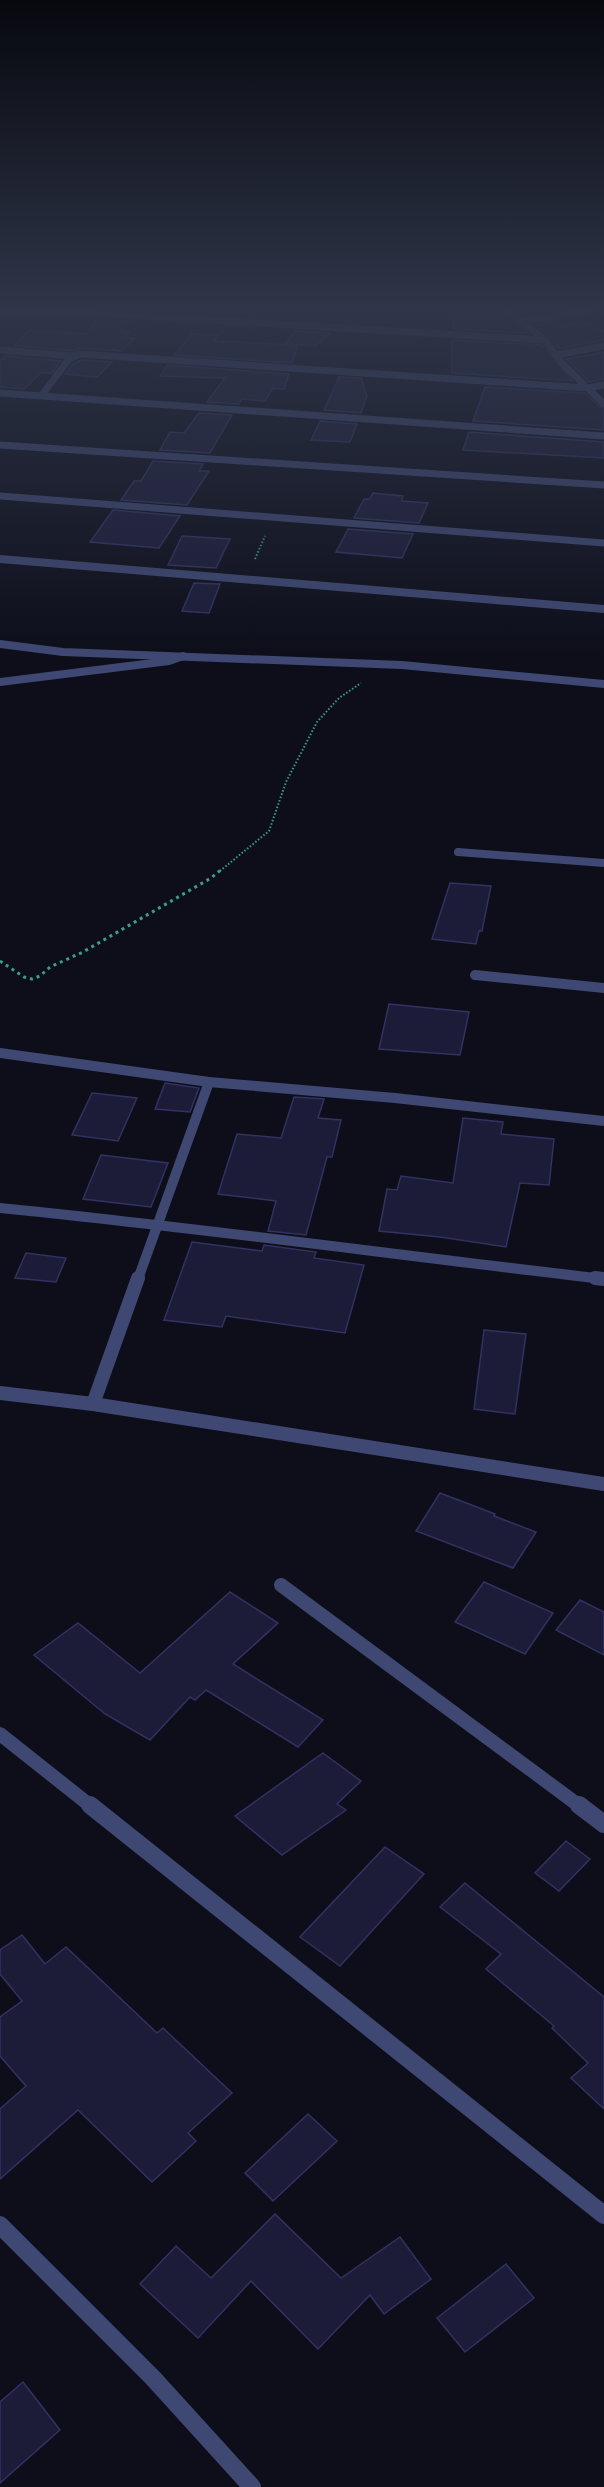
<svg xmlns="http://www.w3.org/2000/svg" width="604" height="2487" font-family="'Golos Text',sans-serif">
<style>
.building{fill:#1c1c38;stroke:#313261;stroke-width:1.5}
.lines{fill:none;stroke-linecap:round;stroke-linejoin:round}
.path-far1{stroke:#3c9d81;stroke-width:2;stroke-dasharray:1.5 2;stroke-linecap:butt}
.path{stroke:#3c9d81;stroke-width:3;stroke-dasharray:3 4;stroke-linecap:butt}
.service{stroke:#3e4872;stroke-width:8}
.minor-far4{stroke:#3e4872;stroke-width:7}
.minor-far3{stroke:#3e4872;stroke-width:8}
.minor-far2{stroke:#3e4872;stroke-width:10}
.minor-far1{stroke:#3e4872;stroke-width:14}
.minor{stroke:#3e4872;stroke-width:18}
</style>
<rect width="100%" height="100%" fill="#0d0e1a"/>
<g class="building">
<path d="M453,313L486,314L487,317L507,316L528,333L453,329Z"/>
<path d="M98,319L129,321L121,331L129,332L124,337L135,338L122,351L80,348L74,351L15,346L29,330L86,334Z"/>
<path d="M552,322L557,327L583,322L604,331V340L559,349L549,336L536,325Z"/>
<path d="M295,331L330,333L316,346L285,344Z"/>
<path d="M192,334L218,335L214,341L298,345L292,363L174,355Z"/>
<path d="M452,340L542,345L573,381L452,373Z"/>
<path d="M604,352V379L589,382L566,359Z"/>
<path d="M5,356L61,361L52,373H41L24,389L0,387V361Z"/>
<path d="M81,360L112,362L97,377L65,374L73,364Z"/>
<path d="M167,365L289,374L284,389L273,388L265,401L242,399L239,404L207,402L225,378L160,376Z"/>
<path d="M339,377L361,378L367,396L361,413L324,410Z"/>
<path d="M485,387L585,393L604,410V430L473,421Z"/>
<path d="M199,413L232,415L210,453L160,450L170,432L184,433Z"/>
<path d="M320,421L357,424L350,442L311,440Z"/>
<path d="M469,432L604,442V458L463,450Z"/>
<path d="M153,461L203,464L199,471H209L187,505L121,500L134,481H141Z"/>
<path d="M373,493L403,496L402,501L428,503L419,523L354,518L364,499H370Z"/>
<path d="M113,510L180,516L159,548L90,542Z"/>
<path d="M348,529L413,534L402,558L336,552Z"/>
<path d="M182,536L230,539L216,568L168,565Z"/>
<path d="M194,583L220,584L209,613L182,611Z"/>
<path d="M450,883L491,886L482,931H479L476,944L432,939Z"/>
<path d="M389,1004L469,1012L460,1055L379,1049Z"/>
<path d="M165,1083L199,1088L190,1112L155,1109Z"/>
<path d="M92,1093L137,1098L118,1141L72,1135Z"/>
<path d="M294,1097L324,1099L318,1118L341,1120L332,1157H327L306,1235L268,1231L276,1201L218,1194L237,1134L281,1138Z"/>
<path d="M463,1118L503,1122L501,1134L554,1139L549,1185L520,1183L506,1247L440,1237L379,1231L387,1189L397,1190L401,1176L453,1183Z"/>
<path d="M101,1155L168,1163L151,1207L83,1199Z"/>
<path d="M192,1242L262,1251L264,1245L316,1252L314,1258L364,1265L345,1333L226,1316L222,1327L164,1320Z"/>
<path d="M26,1253L66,1258L56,1282L15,1278Z"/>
<path d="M484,1330L526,1334L515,1414L474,1409Z"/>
<path d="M440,1493L495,1514L494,1516L536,1532L513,1568L416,1531Z"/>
<path d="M484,1582L553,1613L525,1654L455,1622Z"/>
<path d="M230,1592L278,1623L233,1664L323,1720L298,1747L206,1690L195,1700L190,1697L150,1740L105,1714L34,1655L78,1623L140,1673Z"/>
<path d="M580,1600L604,1612V1655L556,1630Z"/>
<path d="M323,1753L361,1781L337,1804L346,1810L282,1855L235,1816Z"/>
<path d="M566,1841L590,1859L559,1891L535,1873Z"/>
<path d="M385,1847L424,1874L340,1966L300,1937Z"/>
<path d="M465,1883L604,1997V2109L571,2078L588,2063L552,2028L554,2026L486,1969L501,1954L440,1907Z"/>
<path d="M22,1935L45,1964L66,1947L157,2033L163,2028L232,2093L188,2133L196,2141L152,2182L78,2110L0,2179V2109L26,2086L0,2056V2017L22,2001L0,1974V1950Z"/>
<path d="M308,2114L337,2141L273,2201L245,2173Z"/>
<path d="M275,2214L341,2278L400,2237L431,2279L384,2314L370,2295L318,2349L251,2281L198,2338L140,2284L176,2246L211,2278Z"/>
<path d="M506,2264L534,2298L465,2352L437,2318Z"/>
<path d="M23,2382L60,2430L0,2483V2402Z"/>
</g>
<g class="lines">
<g class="path-far1">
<path d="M255,559L265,536"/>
<path d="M220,871L269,831L286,782L317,722L339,698L361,683"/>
</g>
<path class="path" d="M0,961L24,977L32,979L40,976L50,967L83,952L211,878L222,869"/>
<path class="service" d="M0,682L169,661L183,656"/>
<g class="minor-far4">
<path d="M506,308L545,340L564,365L604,404"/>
<path d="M0,311L108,314L545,340"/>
<path d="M522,322L595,308"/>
<path d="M0,350L73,356"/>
<path d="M556,355L604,346"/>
<path d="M0,393L604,436"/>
<path d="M42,395L69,359L80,354L588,388L604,385"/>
<path d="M0,445L604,485"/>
<path d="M0,496L604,543"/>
</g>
<g class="minor-far3">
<path d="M0,559L604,609"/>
<path d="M0,644L63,652L402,665L604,684"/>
<path d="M458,852L604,863"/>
</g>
<g class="minor-far2">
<path d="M475,975L604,988"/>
<path d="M0,1053L209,1082L395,1098L604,1121"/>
<path d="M0,1208C202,1228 403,1256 604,1279"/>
<path d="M138,1279L209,1082"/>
</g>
<g class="minor-far1">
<path d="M595,1278L604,1279"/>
<path d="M0,1393L93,1404L604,1484"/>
<path d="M93,1404L138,1278"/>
<path d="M281,1585L581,1807"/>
<path d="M0,1734L92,1807"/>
</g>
<g class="minor">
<path d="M90,1805L604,2215"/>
<path d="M579,1805L604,1824"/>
<path d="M0,2225L153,2378L252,2487"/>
</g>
</g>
<linearGradient id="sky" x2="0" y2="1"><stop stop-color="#07080e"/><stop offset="0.47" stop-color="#2f3649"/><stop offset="1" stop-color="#2f3649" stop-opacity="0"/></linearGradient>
<rect width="604" height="657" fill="url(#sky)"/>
</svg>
